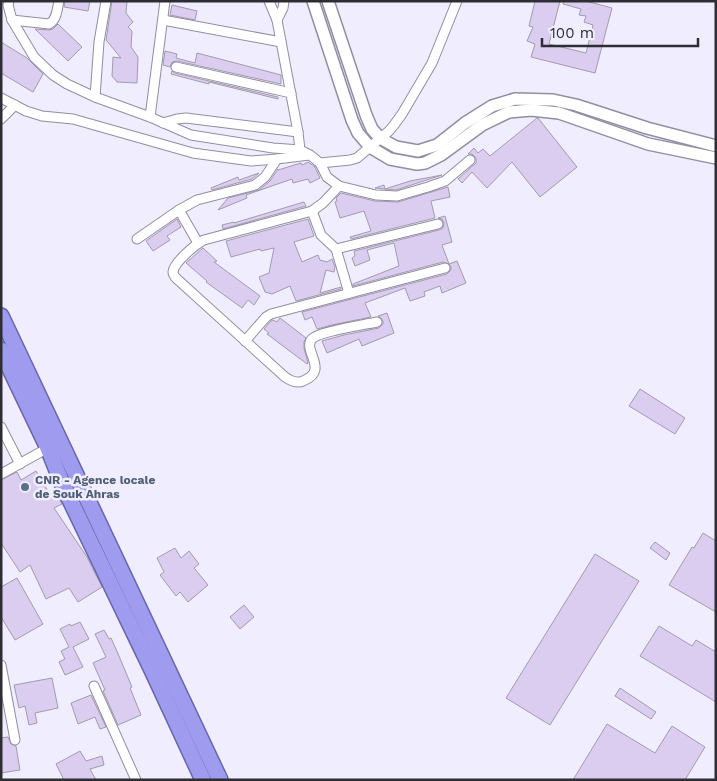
<svg xmlns="http://www.w3.org/2000/svg" width="717" height="781" font-family="'Work Sans',sans-serif">
<style>
.building{fill:#dbcdef;stroke:#a29aad}
.lines{fill:none;stroke-linecap:round;stroke-linejoin:round}
.minor-casing{stroke:#918ea1;stroke-width:11}
.tertiary-casing{stroke:#918ea1;stroke-width:14}
.trunk-casing{stroke:#6866ab;stroke-width:18}
.minor{stroke:#fff;stroke-width:9}
.tertiary{stroke:#fff;stroke-width:11}
.trunk{stroke:#9f9cef;stroke-width:15}
.service-dot{fill:#5c6f8a;stroke:#f0eefe;stroke-width:2}
.labels{text-anchor:middle;dominant-baseline:central;stroke-width:5;stroke-linejoin:round;paint-order:stroke}
.service-label{font-size:12px;font-weight:bold;fill:#4e5e75;stroke:#f0eefe;text-anchor:start}
</style>
<rect width="100%" height="100%" fill="#f0eefe"/>
<g class="building">
<path d="M65,1H90L88,11L64,7Z"/>
<path d="M112,1H127L126,13L133,22L128,27L132,31L131,47L138,57L137,83L117,82L112,76L113,57L121,58L106,40Z"/>
<path d="M535,1H560L549,44L586,53L593,25L584,22L586,16L579,15L581,9L563,4L564,1H586L612,8L595,73L531,57L535,44L527,41L533,27L529,26Z"/>
<path d="M172,5L197,11L195,20L170,15Z"/>
<path d="M58,24L82,47L68,61L35,29L49,30L53,29Z"/>
<path d="M1,42L27,58L43,74L33,92L1,73Z"/>
<path d="M165,51L177,54L176,58L195,63L197,53L281,75V84L177,61L172,62L170,67L163,65Z"/>
<path d="M172,71L175,73L278,97V99L209,82V84L171,74Z"/>
<path d="M537,118H538L577,167L540,197L512,162L487,188L472,172L462,183L458,179L476,163V158L472,154H468L474,148L478,153L483,149L490,156Z"/>
<path d="M308,162L315,167L320,178L310,183L308,179L293,183L292,179L246,195L247,198L218,210L228,198L259,190L270,181L278,169V170L301,163L302,165Z"/>
<path d="M259,173L252,179L212,190L211,188L238,177L239,180Z"/>
<path d="M442,175L396,190L375,188L384,185L385,189L410,181Z"/>
<path d="M448,187L450,197L431,201L435,218L351,239L350,237L371,231L364,211L340,218L335,202L337,201L336,198L341,193L375,201L398,202Z"/>
<path d="M304,202L306,206L223,229L222,225L234,222V223Z"/>
<path d="M445,216L452,242L442,245L449,264L443,262L353,286V284L399,266L394,243L367,250L370,260L355,266L352,258L355,256L354,251L439,230L443,228L444,223L442,219L438,218Z"/>
<path d="M177,219L181,227L167,236L170,240L153,251L146,241Z"/>
<path d="M308,219L314,236L294,242L302,262L318,255L320,260L327,262L332,259L335,267L334,272L326,270L320,293L341,287V289L296,301L290,286L272,294L265,292L259,277L269,273L274,248L261,251L260,249L231,257L226,241Z"/>
<path d="M203,248L217,261L214,262L260,296L254,305L248,300L242,308L206,282L207,281L186,263Z"/>
<path d="M457,261L466,283L442,293L440,286L424,292L425,296L410,301L405,288L365,303L371,317L332,325L317,329L312,317L305,320L302,312L447,274L451,270V267L449,264Z"/>
<path d="M387,313L394,333L362,346L359,339L327,353L322,341L344,335L379,328L383,324V321L381,318L378,316Z"/>
<path d="M280,318L306,338L304,342V348L308,363L307,364L267,334L269,333L264,329L270,322L273,320L277,322Z"/>
<path d="M640,389L685,418L675,434L629,406Z"/>
<path d="M36,471L52,498L58,496L62,504L54,508L87,557L102,587L78,602L69,588L46,599L30,565L20,572L1,543V480L17,472L21,480Z"/>
<path d="M703,533L716,541V612L669,585L692,547L694,548Z"/>
<path d="M655,542L670,553L666,560L650,548Z"/>
<path d="M175,548L181,558L189,551L199,564L194,568L208,585L188,602L180,592L176,596L160,575L164,572L157,558Z"/>
<path d="M595,554L639,581L550,725L506,698Z"/>
<path d="M17,578L43,624L15,640L1,617V587Z"/>
<path d="M244,605L254,617L240,629L230,617Z"/>
<path d="M80,622L89,639L73,647L83,667L65,675L59,662L65,659L61,651L69,647L60,629L70,624L71,626Z"/>
<path d="M659,626L692,646L696,640L716,652V702L640,656Z"/>
<path d="M104,630L109,639L111,638L116,649L132,687L130,688L141,715L118,725L103,691L105,690L93,663L106,657L95,634Z"/>
<path d="M52,678L58,708L35,713L37,723L29,725L25,706L19,708L14,685Z"/>
<path d="M620,688L656,712L651,719L615,696Z"/>
<path d="M91,695L106,727L100,729L95,717L78,724L71,703Z"/>
<path d="M607,724L655,753L672,726L705,747L685,780H573Z"/>
<path d="M8,737L11,744L16,746L20,770L1,773V738Z"/>
<path d="M80,751L86,761L102,756L104,765L90,769L96,780H64L56,764Z"/>
</g>
<g class="lines">
<g class="minor-casing">
<g id="minor">
<path d="M9,1L8,5L12,20L34,57L53,75L67,84L95,97L150,117L191,135L273,148L300,150L310,155L320,163L350,160L357,158L389,131L394,125L402,114L432,63L457,1"/>
<path d="M269,1L277,20L298,132L300,150"/>
<path d="M12,20L49,24C57,20 57,9 59,1"/>
<path d="M163,20L281,42"/>
<path d="M277,20L283,8L284,1"/>
<path d="M176,67L291,93"/>
<path d="M95,97L99,42L106,1"/>
<path d="M1,98L26,111L42,116L73,119L193,153L251,161L277,159L309,155"/>
<path d="M150,117L165,1"/>
<path d="M1,119L15,105"/>
<path d="M163,123L177,119L186,118L298,132"/>
<path d="M320,163L327,177L339,186L376,195L397,196L428,187L445,181L470,160"/>
<path d="M339,186L323,203L312,211L204,240C196,244 174,262 173,272C173,275 175,277 177,279L285,377C291,381 297,384 303,381C331,370 300,349 313,338C322,331 363,325 377,322"/>
<path d="M179,210L198,243"/>
<path d="M312,211L321,235L336,249L349,293"/>
<path d="M137,239L179,210L197,200L255,185L265,177L277,159"/>
<path d="M336,249L438,224"/>
<path d="M245,341L266,317L271,314L445,268"/>
<path d="M1,427L20,464"/>
<path d="M1,474L48,448"/>
<path d="M1,665L15,740"/>
<path d="M94,686L136,780"/>
</g>
</g>
<g class="tertiary-casing">
<g id="tertiary">
<path d="M313,1L352,120L358,133L370,147L390,159L417,164L425,163L441,155L482,125L509,112L531,110L559,113L648,144L716,158"/>
<path d="M328,1L366,115L372,129L380,138L396,147L418,151L437,145L465,123L492,106L515,99L553,100L576,105L647,128L716,146"/>
</g>
</g>
<g class="trunk-casing">
<g id="trunk">
<path d="M1,316L220,780"/>
<path d="M1,350L48,448L62,483L153,672L203,780"/>
</g>
</g>
<use href="#minor" class="minor"/>
<use href="#tertiary" class="tertiary"/>
<use href="#trunk" class="trunk"/>
</g>
<circle class="service-dot" cx="25" cy="487" r="5"/>
<g class="labels">
<g class="service-label">
<text x="35" y="480">CNR - Agence locale<tspan x="35" dy="14">de Souk Ahras</tspan></text>
</g>
</g>
<rect width="717" height="781" fill="none" stroke="#2e2d34" stroke-width="5"/>
<path d="M542 38v8h156v-8" fill="none" stroke="#2e2d34" stroke-width="2.5"/>
<text x="550" y="38" font-size="15" fill="#2e2d34" stroke="#f0eefe" stroke-width="4" paint-order="stroke">100 m</text>
</svg>
